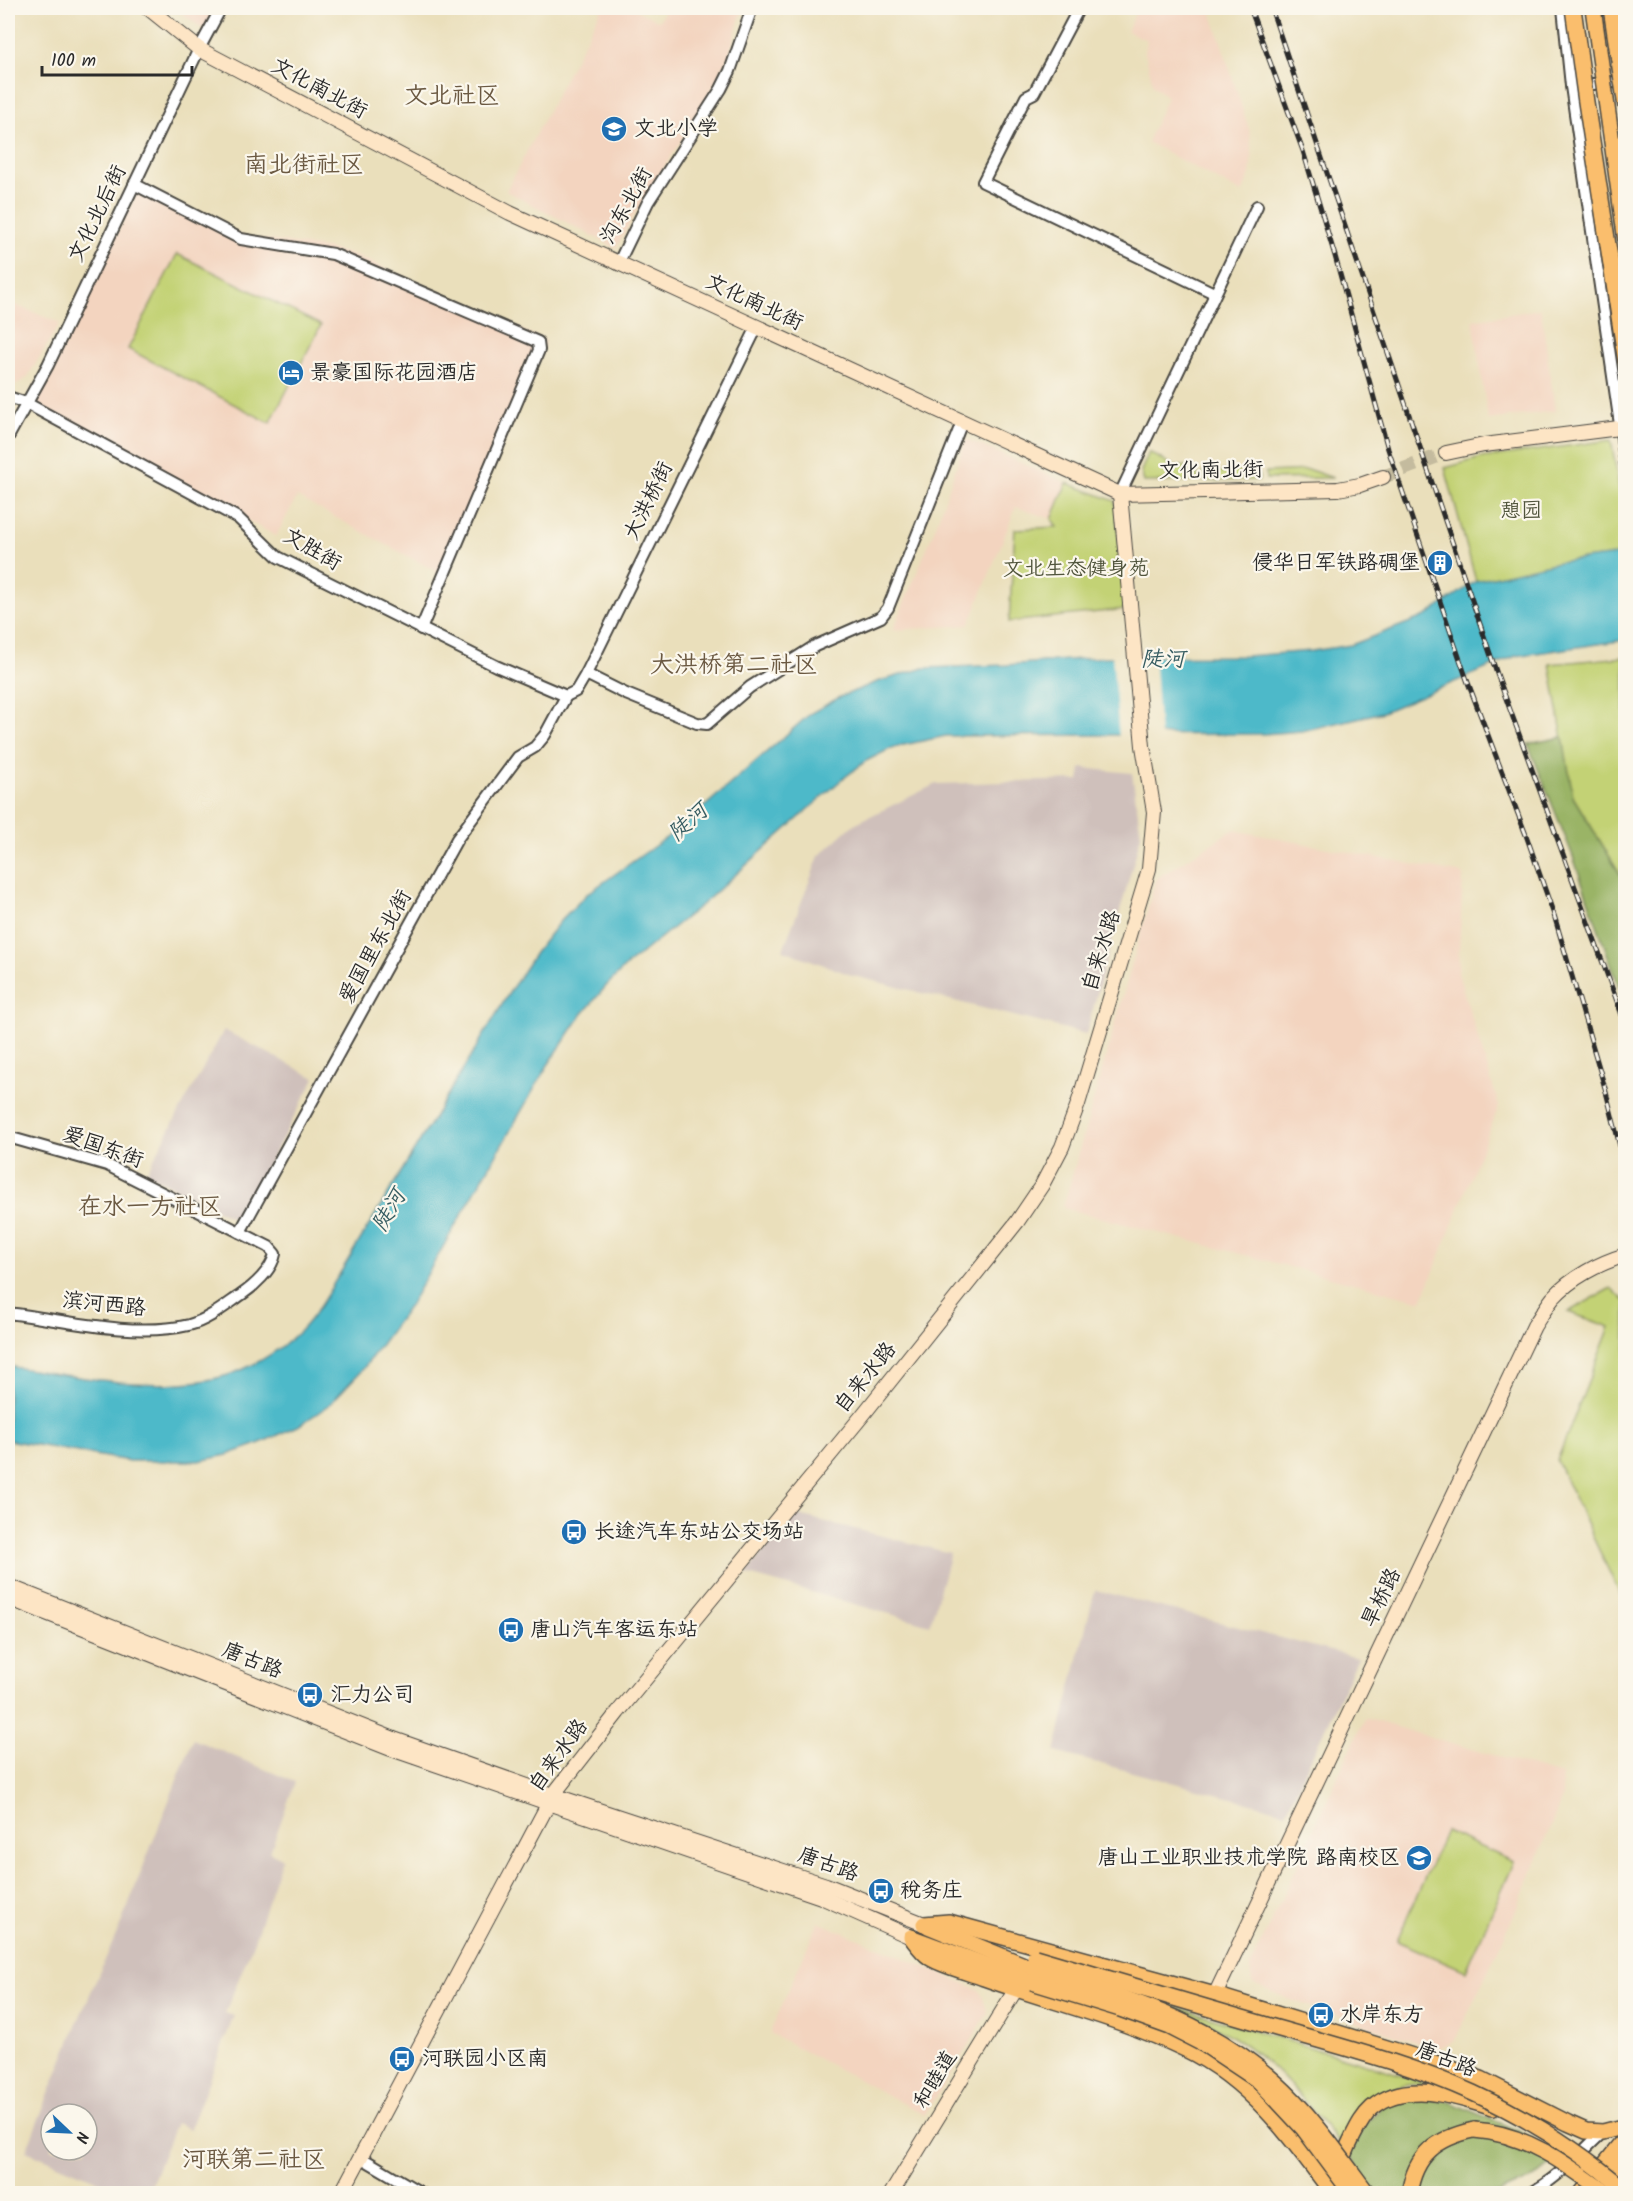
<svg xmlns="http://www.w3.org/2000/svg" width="1633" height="2201" font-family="Kalam,'LXGW WenKai TC',sans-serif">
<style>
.built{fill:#f3d4bf}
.industrial{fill:#cfc0bb;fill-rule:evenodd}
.green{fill:#c3d274;stroke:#777e50;stroke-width:1.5}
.forest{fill:#9ab466;stroke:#627048;stroke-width:1.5}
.water{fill:#4db9c9;stroke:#3c727a;stroke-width:1.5}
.pier{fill:#eadfbb}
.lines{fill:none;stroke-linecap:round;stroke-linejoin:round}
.secondary-tunnel{stroke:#c4bb9e;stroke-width:14;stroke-dasharray:14 7;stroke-linecap:butt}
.street-casing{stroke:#484641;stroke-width:14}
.secondary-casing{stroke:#484641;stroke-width:16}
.primary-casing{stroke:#484641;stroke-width:18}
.street{stroke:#fff;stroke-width:10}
.secondary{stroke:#fde5c5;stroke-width:14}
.primary{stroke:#fabe6d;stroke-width:15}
.rail-casing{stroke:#2b2b2b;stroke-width:5}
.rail{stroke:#fbf7ec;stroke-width:3;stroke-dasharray:9;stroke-linecap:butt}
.primary-bridge-casing{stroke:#484641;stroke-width:18;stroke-linecap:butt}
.primary-bridge{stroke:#fabe6d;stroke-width:15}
.labels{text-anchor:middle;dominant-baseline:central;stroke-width:4.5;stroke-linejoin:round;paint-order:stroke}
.street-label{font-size:21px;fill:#2b2b2b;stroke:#fbf7ec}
.poi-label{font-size:21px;fill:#2b2b2b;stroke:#fbf7ec;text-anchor:start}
.park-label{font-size:21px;fill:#51553d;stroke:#fbf7ec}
.water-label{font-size:22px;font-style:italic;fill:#375d62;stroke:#fbf7ec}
.quarter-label{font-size:24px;fill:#6c5a43;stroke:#fbf7ec}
</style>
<rect width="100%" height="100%" fill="#fbf7ec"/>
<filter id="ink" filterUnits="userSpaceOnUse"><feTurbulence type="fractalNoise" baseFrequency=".0167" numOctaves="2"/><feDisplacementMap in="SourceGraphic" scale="12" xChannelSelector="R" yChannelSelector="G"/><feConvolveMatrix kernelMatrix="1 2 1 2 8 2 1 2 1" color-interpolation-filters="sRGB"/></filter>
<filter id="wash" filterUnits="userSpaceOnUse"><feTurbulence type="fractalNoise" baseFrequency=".008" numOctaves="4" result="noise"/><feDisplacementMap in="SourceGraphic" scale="24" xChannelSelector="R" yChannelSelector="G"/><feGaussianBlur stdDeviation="1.35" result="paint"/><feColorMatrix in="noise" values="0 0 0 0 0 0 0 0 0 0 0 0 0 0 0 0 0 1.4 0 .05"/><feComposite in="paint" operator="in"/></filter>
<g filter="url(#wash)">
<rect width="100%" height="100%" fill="#eadfbb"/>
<g class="built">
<path d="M175,8H215L204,30Z"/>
<path d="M602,8H632L659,21L667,8H745L740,17L728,58L705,103L634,215L616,248L506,191Z"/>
<path d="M1138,8H1210L1249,129L1252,154L1250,175L1242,193L1147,142L1167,97L1153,85L1145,52L1147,40L1127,31Z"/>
<path d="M138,190L241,236L330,249L357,256L546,341L445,576L297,497L276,536L35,404Z"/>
<path d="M8,302L60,323L27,378L8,390Z"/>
<path d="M1541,309L1555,411L1488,420L1473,320Z"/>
<path d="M966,439L1067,483L1052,519L1016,507L969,625L893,630L934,531Z"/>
<path d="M1233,830L1463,874L1458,973L1499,1106L1422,1301L1063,1208L1156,879Z"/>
<path d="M1365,1718L1561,1775L1563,1796L1512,1920L1455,2040L1437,2049L1288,1999L1252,1983L1250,1967Z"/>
<path d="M818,1922L980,1990L988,2013L925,2115L770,2033Z"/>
</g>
<g class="industrial">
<path d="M1081,768L1132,773L1141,835L1086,1034L854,976L783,950L819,856L854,824L936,784L1079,780Z"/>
<path d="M224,1030L315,1078L238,1221L146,1173Z"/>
<path d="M795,1514L950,1553L930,1625L745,1574Z"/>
<path d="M1095,1590L1358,1658L1286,1812L1055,1752Z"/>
<path d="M193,1739L295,1782L270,1852L282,1858L254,1941L225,2013L234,2016L190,2129L176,2123L148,2193H127L26,2151L79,2019L120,1926ZM51,2114H87V2150H51Z"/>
</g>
<g class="green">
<path d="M177,254L321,325L270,423L128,349Z"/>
<path d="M1611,440L1620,492L1625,503V554L1559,562L1476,581L1445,468L1481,458Z"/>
<path d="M1149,452L1175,467L1190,466L1196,469L1199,481L1144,482L1141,471Z"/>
<path d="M1310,470L1333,478L1266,479V472Z"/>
<path d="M1258,471L1259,480L1203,481V472Z"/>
<path d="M1067,483L1115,501L1126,609L1009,622L1015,529L1057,527L1052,519Z"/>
<path d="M1625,657V882L1573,797L1550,664Z"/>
<path d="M1611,1288L1626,1302L1625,1605L1557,1461L1610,1327L1568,1312Z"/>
<path d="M1445,1831L1514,1862L1466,1971L1397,1941Z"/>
<path d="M1164,2003L1428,2083C1375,2086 1366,2102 1341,2145C1309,2107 1278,2064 1234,2038C1212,2024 1188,2013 1164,2003Z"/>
</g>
<g class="forest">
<path d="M1563,737L1573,797L1625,882V1004L1572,854L1528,744Z"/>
<path d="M1415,2096L1447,2101L1517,2130L1560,2158L1539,2175L1500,2193L1376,2194L1349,2155L1365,2125L1383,2105Z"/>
</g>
<path class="water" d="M1625,554V640L1516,656L1383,712L1302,731L1263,734L946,736L894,747L866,761L840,781L705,902L628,964L607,985L581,1016L548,1065L409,1306L363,1369L328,1406L298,1426L258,1444L227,1455L199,1461H129L8,1440V1366C73,1377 171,1396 234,1373C258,1364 281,1349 300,1331C316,1315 327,1294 339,1275L509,993L535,953L561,920L587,894L680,828L811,713L840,697L877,682L924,668L1006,665L1104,657L1246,656L1312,651L1351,645L1426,616L1476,581L1559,562Z"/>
<path class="pier" d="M1154,653L1160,737H1119L1112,654Z"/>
</g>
<g filter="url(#ink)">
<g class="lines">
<path class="secondary-tunnel" d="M1383,477L1446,453"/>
<g class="street-casing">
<g id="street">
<path d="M1079,8L1034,93L1026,97L983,182L1214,293"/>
<path d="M1563,8L1571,86"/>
<path d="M1626,81L1571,86L1626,466"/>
<path d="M134,184L241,239L333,254L538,342L539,350L421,629"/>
<path d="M618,264L648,202L721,89L730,71L752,8"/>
<path d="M8,397L26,403L238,518L278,557L496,666L566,696L576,691L586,674L757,327"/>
<path d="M8,437L48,365L199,49L221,8"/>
<path d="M1120,494L1257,206"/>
<path d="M586,674L626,694L697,723L707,724L750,687L815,646L881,617L888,608L962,422"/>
<path d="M8,1137L107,1165L269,1247L275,1254C272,1270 254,1286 241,1295C225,1306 208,1320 189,1325C134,1338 63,1320 8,1313"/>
<path d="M240,1232L457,839L518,757L535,747L545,735L566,696"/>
<path d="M360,2157L423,2194"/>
<path d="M1528,2194C1557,2180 1579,2154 1603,2132"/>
</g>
</g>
<g class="secondary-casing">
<g id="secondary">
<path d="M148,8L199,49L510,213L1120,494L1338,489L1360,485L1383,477"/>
<path d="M1446,453L1484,445L1619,428"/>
<path d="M8,1586L394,1739L553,1795L826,1885L924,1924"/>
<path d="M8,1598L391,1749L821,1897L911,1937"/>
<path d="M1215,1995L1534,1326C1540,1317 1546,1307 1553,1298C1571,1278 1599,1263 1626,1255"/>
<path d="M341,2194L553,1795L618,1712L862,1416L1017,1222L1042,1185L1062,1147L1078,1104L1149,869L1154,812L1143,746L1120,494"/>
<path d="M891,2194L1016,1989"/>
</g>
</g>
<g class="primary-casing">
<g id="primary">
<path d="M924,1924L949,1922L1215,1995L1429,2061L1481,2079L1568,2123L1586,2131L1603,2132L1626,2126"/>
<path d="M928,1926L1034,1969"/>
<path d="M911,1937C916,1943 922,1952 929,1957C939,1965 971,1973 984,1978C1051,2002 1121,2018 1185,2049C1250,2080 1292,2138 1333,2194"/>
<path d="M913,1938L1032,1982"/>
<path d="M1340,2171C1342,2159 1348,2146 1353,2136C1358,2126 1363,2116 1372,2108C1405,2079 1456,2096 1493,2108"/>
<path d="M1603,2186L1626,2158"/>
<path d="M1409,2194C1415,2154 1437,2138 1474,2130"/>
<path d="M1581,2194L1626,2138"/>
</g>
</g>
<use href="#street" class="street"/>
<use href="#secondary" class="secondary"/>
<use href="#primary" class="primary"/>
<g class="rail-casing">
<g id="rail">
<path d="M1250,8L1303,151L1335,256L1388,449L1467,680L1526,835L1554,915L1605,1088L1626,1170"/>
<path d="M1271,8L1497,674L1626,1026"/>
</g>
</g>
<use href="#rail" class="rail"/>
<g class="primary-bridge-casing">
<g id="primary-bridge">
<path d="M1573,8L1586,102L1626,362"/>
<path d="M1593,8L1626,241"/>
<path d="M1611,8L1626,107"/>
<path d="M1035,1957C1112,1980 1189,2003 1266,2025C1335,2045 1407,2063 1473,2093C1528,2118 1580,2151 1626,2191"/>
<path d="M1034,1969C1122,1998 1205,2018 1275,2082C1311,2114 1339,2155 1368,2194"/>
<path d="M1032,1982L1120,2009L1170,2027L1205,2045L1259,2081L1303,2128L1352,2194"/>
<path d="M1474,2130C1525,2133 1567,2164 1607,2194"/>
</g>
</g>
<use href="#primary-bridge" class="primary-bridge"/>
</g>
</g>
<defs>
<g id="school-disc" transform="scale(1.35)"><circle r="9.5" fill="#1f6fb2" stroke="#fbf7ec"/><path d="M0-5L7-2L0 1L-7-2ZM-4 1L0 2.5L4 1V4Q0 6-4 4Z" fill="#fff"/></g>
<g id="hotel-disc" transform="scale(1.35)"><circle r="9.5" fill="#1f6fb2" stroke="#fbf7ec"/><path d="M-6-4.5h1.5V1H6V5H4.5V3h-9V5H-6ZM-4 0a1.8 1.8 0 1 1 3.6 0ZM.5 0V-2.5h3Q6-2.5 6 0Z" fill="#fff"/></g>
<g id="building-disc" transform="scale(1.35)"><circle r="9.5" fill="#1f6fb2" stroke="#fbf7ec"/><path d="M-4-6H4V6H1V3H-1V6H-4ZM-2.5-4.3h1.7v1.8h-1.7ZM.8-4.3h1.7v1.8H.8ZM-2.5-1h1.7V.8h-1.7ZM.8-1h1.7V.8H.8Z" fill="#fff"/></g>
<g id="bus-disc" transform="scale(1.35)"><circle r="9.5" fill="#1f6fb2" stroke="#fbf7ec"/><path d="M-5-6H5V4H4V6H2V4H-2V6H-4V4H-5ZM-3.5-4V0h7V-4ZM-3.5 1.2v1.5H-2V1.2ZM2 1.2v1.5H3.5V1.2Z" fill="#fff"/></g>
<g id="university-disc" transform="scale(1.35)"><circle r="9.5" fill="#1f6fb2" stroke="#fbf7ec"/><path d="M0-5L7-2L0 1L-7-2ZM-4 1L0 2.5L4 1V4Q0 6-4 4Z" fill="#fff"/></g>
</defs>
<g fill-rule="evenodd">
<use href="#school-disc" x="614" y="129"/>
<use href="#hotel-disc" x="291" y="373"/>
<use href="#building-disc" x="1440" y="563"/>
<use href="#bus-disc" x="574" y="1532"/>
<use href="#bus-disc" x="511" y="1630"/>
<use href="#bus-disc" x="310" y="1695"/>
<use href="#university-disc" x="1419" y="1858"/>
<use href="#bus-disc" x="881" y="1891"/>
<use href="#bus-disc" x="1321" y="2015"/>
<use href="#bus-disc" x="402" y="2059"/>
</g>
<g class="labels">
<g class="street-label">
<text transform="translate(319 89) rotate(28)">文化南北街</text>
<text transform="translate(627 206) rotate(-61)">沟东北街</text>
<text transform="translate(98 214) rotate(-64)">文化北后街</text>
<text transform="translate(754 303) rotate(25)">文化南北街</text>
<text transform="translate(1211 471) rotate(-1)">文化南北街</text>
<text transform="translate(649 501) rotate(-64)">大洪桥街</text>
<text transform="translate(312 550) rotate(30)">文胜街</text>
<text transform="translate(376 947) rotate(-61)">爱国里东北街</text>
<text transform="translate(1102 951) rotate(-73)">自来水路</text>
<text transform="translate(103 1148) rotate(20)">爱国东街</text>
<text transform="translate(104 1305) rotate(6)">滨河西路</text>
<text transform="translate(866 1378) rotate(-51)">自来水路</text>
<text transform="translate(1382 1598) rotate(-64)">旱桥路</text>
<text transform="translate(252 1661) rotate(22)">唐古路</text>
<text transform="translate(559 1756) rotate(-54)">自来水路</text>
<text transform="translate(828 1865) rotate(20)">唐古路</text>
<text transform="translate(1446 2060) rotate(21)">唐古路</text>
<text transform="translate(936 2080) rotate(-59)">和睦道</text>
</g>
<g class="poi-label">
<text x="634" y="129">文北小学</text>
<text x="310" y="373">景豪国际花园酒店</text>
<text x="1420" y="563" text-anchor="end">侵华日军铁路碉堡</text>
<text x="594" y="1532">长途汽车东站公交场站</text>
<text x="530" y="1630">唐山汽车客运东站</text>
<text x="330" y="1695">汇力公司</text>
<text x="1400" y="1858" text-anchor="end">唐山工业职业技术学院 路南校区</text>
<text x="900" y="1891">税务庄</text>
<text x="1340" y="2015">水岸东方</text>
<text x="422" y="2059">河联园小区南</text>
</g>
<g class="park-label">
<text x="1521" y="511">憩园</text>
<text x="1076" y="569">文北生态健身苑</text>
</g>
<g class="water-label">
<text x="1163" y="660">陡河</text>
<text transform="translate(689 823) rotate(-42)">陡河</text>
<text transform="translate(390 1211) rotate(-59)">陡河</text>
</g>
<g class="quarter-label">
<text x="452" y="96">文北社区</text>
<text x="304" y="165">南北街社区</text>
<text x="734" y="665">大洪桥第二社区</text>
<text x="150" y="1207">在水一方社区</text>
<text x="254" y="2160">河联第二社区</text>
</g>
</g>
<rect width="1633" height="2201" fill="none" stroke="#fbf7ec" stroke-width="30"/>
<g transform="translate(69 2132) rotate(113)"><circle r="28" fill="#fbf7ec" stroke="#a8a59f" stroke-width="1.5"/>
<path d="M0-4.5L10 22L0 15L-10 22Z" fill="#1f6fb2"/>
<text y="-9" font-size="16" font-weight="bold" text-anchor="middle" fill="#2b2b2b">N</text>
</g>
<path d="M42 66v9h150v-9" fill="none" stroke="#2b2b2b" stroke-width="3"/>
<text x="51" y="66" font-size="18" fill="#2b2b2b" stroke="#fbf7ec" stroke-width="4.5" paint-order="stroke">100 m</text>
</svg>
